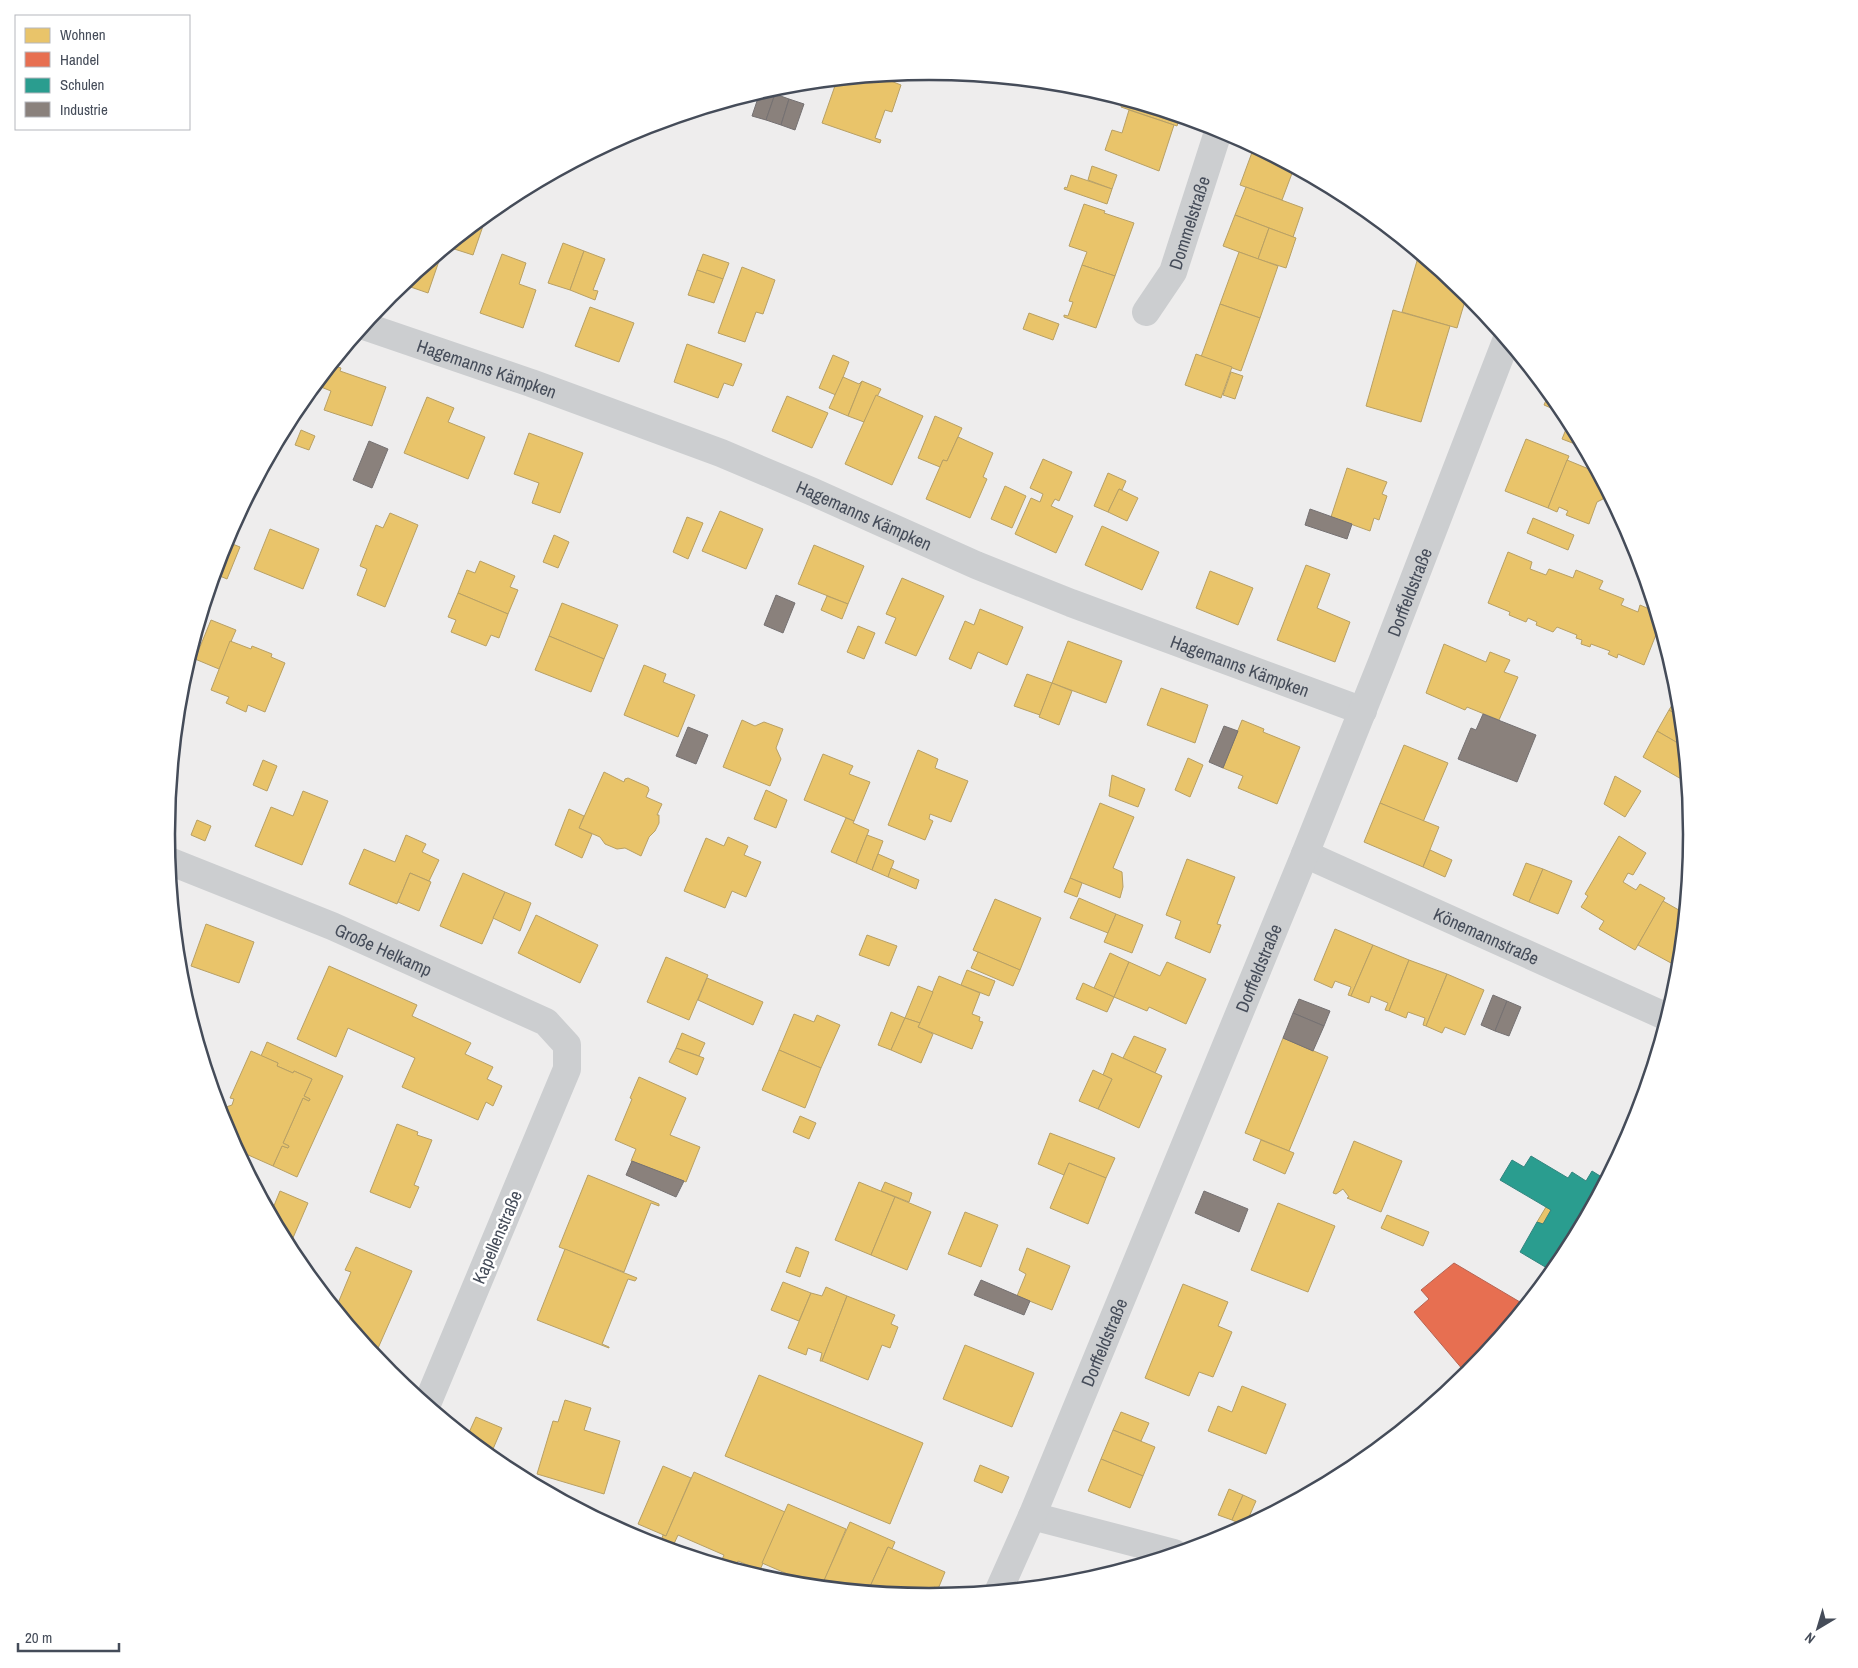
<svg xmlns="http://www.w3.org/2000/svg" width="1858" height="1668" font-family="'Archivo Narrow',sans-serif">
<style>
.homes{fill:#e9c46a;stroke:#b8a065}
.shops{fill:#e76f51;stroke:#b66453}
.schools{fill:#2a9d8f;stroke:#32857f}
.industry{fill:#8a817c;stroke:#757172}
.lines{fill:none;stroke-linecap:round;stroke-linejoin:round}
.street{stroke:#ccced0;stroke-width:28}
.labels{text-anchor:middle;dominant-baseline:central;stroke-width:5;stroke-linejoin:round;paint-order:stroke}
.street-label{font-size:18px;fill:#454c59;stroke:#fff}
.rim{fill:none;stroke:#454c59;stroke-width:2.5}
</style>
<rect width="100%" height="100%" fill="#eeeded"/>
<g class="homes">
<path d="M878,76L901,85L892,112L885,110L875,138L881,140L880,143L822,123L837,80Z"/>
<path d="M1123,100L1180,117L1177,126L1121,107Z"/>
<path d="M1129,110L1174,125L1159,171L1105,150L1112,130L1122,133Z"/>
<path d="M1254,147L1294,168L1282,200L1240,185Z"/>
<path d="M1092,166L1117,175L1112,189L1088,180Z"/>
<path d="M1071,175L1112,189L1107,204L1064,189L1065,187L1067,188Z"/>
<path d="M1246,187L1303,208L1293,237L1235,215Z"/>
<path d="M1084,204L1105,211L1104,213L1134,223L1115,276L1082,265L1087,252L1069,246Z"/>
<path d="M1235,215L1269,228L1258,259L1223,246Z"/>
<path d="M479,221L484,223L473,255L448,247Z"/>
<path d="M1269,228L1296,238L1286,268L1258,259Z"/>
<path d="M563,243L584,251L570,290L548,283Z"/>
<path d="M584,251L605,259L593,290L598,291L595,300L570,290Z"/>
<path d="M1239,252L1278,266L1260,318L1220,304Z"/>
<path d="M440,253L441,255L428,293L402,284Z"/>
<path d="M502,254L526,263L519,284L536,290L523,328L480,313Z"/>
<path d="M703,254L729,263L723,279L697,270Z"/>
<path d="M1419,254L1467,294L1457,328L1402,312Z"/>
<path d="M1082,265L1115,276L1096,328L1064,317V315L1068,316L1073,302L1069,301Z"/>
<path d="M742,267L775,280L763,314L756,312L745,342L718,333Z"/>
<path d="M697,270L723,279L714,303L688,295Z"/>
<path d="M1220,304L1260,318L1241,371L1201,357Z"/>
<path d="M590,307L634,323L619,362L575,346Z"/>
<path d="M1393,310L1450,326L1421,422L1366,406Z"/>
<path d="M1029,313L1059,324L1053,340L1023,329Z"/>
<path d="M687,344L742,364L733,386L724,383L718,398L674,382Z"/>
<path d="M1196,354L1232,367L1221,398L1185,385Z"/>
<path d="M833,355L849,362L836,395L819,388Z"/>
<path d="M332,365L341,368L340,371L386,387L372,426L324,410L331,391L321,387L327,371Z"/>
<path d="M1231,372L1243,376L1235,399L1223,395Z"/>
<path d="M843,377L859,384L862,381L848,416L829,408Z"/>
<path d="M862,381L881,389L864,422L848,416Z"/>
<path d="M1549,393L1563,410L1565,414L1544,405Z"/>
<path d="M876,395L923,416L892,485L845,464Z"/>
<path d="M787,396L828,413L812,448L772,431Z"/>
<path d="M427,397L454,408L448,422L485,437L468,479L404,453Z"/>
<path d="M935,416L962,428L947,461L943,460L940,467L918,458Z"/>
<path d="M1569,422L1583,447L1562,439Z"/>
<path d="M301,430L315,436L309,450L295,445Z"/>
<path d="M529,433L583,453L560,513L532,503L539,483L514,474Z"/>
<path d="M958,437L993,453L983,477L987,479L970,518L926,499L943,460L947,461Z"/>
<path d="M1526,439L1569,456L1548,508L1505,491Z"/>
<path d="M1043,459L1072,472L1059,501L1055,499L1051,506L1073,516L1056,553L1015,534L1031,498L1040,502L1043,494L1030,488Z"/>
<path d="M1567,460L1596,472L1607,491L1603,499L1597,502L1589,524L1566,515L1568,511L1559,507L1557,512L1548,508Z"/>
<path d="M1347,468L1387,482L1382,494L1387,496L1379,520L1374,518L1370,531L1331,517Z"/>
<path d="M1108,473L1126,481L1122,490L1119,489L1108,512L1094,506Z"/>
<path d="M1005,486L1026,496L1012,528L991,519Z"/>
<path d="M1119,489L1138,498L1127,521L1108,512Z"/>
<path d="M720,511L763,529L746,569L702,551Z"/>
<path d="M390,513L418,525L385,607L357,595L367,569L360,566L376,525L383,528Z"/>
<path d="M687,517L703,523L688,559L673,552Z"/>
<path d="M1533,518L1574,535L1568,550L1527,533Z"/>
<path d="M1102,526L1159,552L1142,590L1085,565Z"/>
<path d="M270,529L319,549L303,589L254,569Z"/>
<path d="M554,535L569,542L558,568L543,562Z"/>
<path d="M225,541L240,547L227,579L215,574Z"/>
<path d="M814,545L864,566L848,604L798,584Z"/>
<path d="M1508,552L1532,562L1530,569L1546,575L1549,569L1573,578L1576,570L1603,581L1599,589L1624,599L1621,605L1638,612L1640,605L1654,611L1659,627L1644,665L1618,654L1617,658L1608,654L1610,651L1591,644L1590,647L1581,644L1582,640L1576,638L1577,635L1557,627L1553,632L1536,625L1537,622L1528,618L1526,622L1509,615L1510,612L1488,603Z"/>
<path d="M480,561L515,576L510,587L518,590L508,614L458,593L467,570L475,573Z"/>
<path d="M1306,565L1330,574L1317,608L1350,622L1335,662L1277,640Z"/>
<path d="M1210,571L1253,588L1238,625L1196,608Z"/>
<path d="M902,578L944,596L916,656L885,643L896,618L886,614Z"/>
<path d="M458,593L508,614L499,638L491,635L486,646L451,632L456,620L448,617Z"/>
<path d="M827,596L848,604L842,619L821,610Z"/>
<path d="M562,603L618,625L604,659L549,636Z"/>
<path d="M980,609L1023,627L1007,665L978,652L971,669L949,659L965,621L974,625Z"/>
<path d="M211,620L236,630L219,669L195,659Z"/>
<path d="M858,626L875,633L864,659L847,652Z"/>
<path d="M549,636L604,659L591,692L535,670Z"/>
<path d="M230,641L251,649L252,646L272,654L271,657L285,663L265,712L248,705L246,712L226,703L229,697L211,690Z"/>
<path d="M1068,641L1122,661L1106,703L1052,683Z"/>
<path d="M1444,644L1486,662L1490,652L1510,660L1504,672L1518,677L1499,720L1467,707L1465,710L1426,693Z"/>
<path d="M644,665L666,674L663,682L695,695L678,737L624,715Z"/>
<path d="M1027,674L1052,683L1040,715L1014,706Z"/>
<path d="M1052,683L1072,691L1059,725L1039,717Z"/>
<path d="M1161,688L1208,705L1195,743L1147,725Z"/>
<path d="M1678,695L1680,717L1669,710Z"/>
<path d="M1669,710L1680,717L1683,746L1657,731Z"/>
<path d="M742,720L755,726L764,722L783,729L776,748L781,759L770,786L723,767Z"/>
<path d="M1242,720L1264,729L1263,732L1300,747L1277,804L1238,788L1243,776L1223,768Z"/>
<path d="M1657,731L1683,746L1686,775L1683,780L1643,757Z"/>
<path d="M1404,745L1448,763L1423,822L1380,803Z"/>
<path d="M918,750L938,759L935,768L968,781L951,822L930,814L929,819L933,821L925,840L888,825Z"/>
<path d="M823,754L853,766L849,774L870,782L854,821L804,800Z"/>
<path d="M1188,758L1203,765L1190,797L1175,790Z"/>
<path d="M263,760L277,766L267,791L253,785Z"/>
<path d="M604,772L624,782L625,779L628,778L648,787L649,790L646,797L662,804L657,815H659V823L655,831L649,837L641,856L625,848L617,849L605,844L600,837L579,828Z"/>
<path d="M1112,775L1145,789L1138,807L1109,796Z"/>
<path d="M1615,776L1641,791L1625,817L1604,804Z"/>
<path d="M766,790L787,800L776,828L754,819Z"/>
<path d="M303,791L328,801L302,865L255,846L271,807L293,816Z"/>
<path d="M1100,803L1134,817L1113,868L1122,872L1123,887L1120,898L1070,878Z"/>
<path d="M1380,803L1439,827L1423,867L1364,842Z"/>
<path d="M569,809L584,816L579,828L592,834L582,858L555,845Z"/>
<path d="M846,818L854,821L853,823L869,830L856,863L831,852Z"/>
<path d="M197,820L211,826L205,841L191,835Z"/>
<path d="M406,835L426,844L422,852L439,860L429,881L410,873L397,904L349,884L364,849L395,862Z"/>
<path d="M867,835L883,841L872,870L856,863Z"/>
<path d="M1619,836L1646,853L1633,875L1628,873L1623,882L1636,890L1640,884L1665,898L1635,950L1599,929L1604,921L1581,907L1588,896L1585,894Z"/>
<path d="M728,837L748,846L744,855L761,862L746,897L732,891L725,908L684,891L706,838L724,846Z"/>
<path d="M1430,850L1452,860L1445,877L1423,867Z"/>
<path d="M878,854L894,861L888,877L872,870Z"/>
<path d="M1187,859L1235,877L1217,924L1221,925L1210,953L1175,938L1181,921L1166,915Z"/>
<path d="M1526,863L1543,869L1529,902L1513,895Z"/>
<path d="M891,868L919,880L916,889L888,877Z"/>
<path d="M1543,869L1572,881L1558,914L1529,902Z"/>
<path d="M410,873L431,882L419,911L398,902Z"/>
<path d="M463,873L505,892L482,944L440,926Z"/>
<path d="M1070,878L1082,883L1077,897L1064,892Z"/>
<path d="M505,892L531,903L520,931L493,918Z"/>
<path d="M1079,898L1116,914L1108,933L1070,918Z"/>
<path d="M995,899L1041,918L1020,970L973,950Z"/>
<path d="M1663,901L1684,913L1679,959L1675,956L1671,963L1638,945Z"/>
<path d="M1116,914L1143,925L1132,953L1104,942Z"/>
<path d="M536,915L598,945L580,983L518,953Z"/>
<path d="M206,924L254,942L239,983L191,966Z"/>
<path d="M1335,929L1373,945L1351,996L1348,995L1351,987L1335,981L1332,988L1314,980Z"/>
<path d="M867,935L897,946L889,966L859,955Z"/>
<path d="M1373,945L1409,960L1389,1011L1385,1010L1388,1003L1371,996L1369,1003L1351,996Z"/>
<path d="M978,952L1020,970L1013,986L971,968Z"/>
<path d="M1110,953L1129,962L1114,997L1094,988Z"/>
<path d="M666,957L708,975L689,1020L647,1002Z"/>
<path d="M1409,960L1447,974L1426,1026L1423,1025L1425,1018L1408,1012L1406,1018L1389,1011Z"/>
<path d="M1129,962L1160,976L1167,962L1206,979L1186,1024L1149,1007L1147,1011L1114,997Z"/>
<path d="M329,966L417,1005L412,1016L471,1043L465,1054L493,1067L487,1079L502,1086L493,1106L486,1102L478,1120L402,1087L415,1058L348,1028L336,1057L297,1039Z"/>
<path d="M967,970L995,981L989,996L961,985Z"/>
<path d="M1447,974L1484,990L1465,1035L1445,1027L1442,1033L1426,1026Z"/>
<path d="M939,976L980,993L972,1014L980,1017L979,1021L983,1022L972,1049L918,1027Z"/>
<path d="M707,978L763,1002L753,1025L698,1000Z"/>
<path d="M1083,983L1114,997L1107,1012L1076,999Z"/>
<path d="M918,986L933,992L920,1023L905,1018Z"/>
<path d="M891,1012L905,1018L891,1050L878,1045Z"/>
<path d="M794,1014L814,1022L817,1015L840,1025L821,1068L779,1050Z"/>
<path d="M905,1018L920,1023L918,1027L933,1034L921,1063L891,1050Z"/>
<path d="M682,1033L705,1043L699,1056L676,1048Z"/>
<path d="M1134,1036L1166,1049L1155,1073L1123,1058Z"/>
<path d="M1283,1038L1328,1057L1289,1151L1245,1133Z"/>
<path d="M267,1042L343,1076L297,1177L273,1166L282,1146L288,1148L289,1146L283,1143L303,1098L309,1101L310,1099L304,1096L312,1079L294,1071L293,1073L277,1066L278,1063L261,1056Z"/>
<path d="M676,1048L704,1058L697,1075L669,1062Z"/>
<path d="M779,1050L821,1068L805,1108L762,1090Z"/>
<path d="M251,1051L278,1063L277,1066L293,1073L294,1071L312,1079L304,1096L310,1099L309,1101L303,1098L283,1143L289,1146L288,1148L282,1146L273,1166L237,1150L222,1117L226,1107L232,1105L234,1099L230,1098Z"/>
<path d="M1112,1053L1162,1076L1139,1128L1098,1109L1112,1079L1103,1075Z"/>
<path d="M1093,1070L1112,1079L1098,1109L1079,1101Z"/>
<path d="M639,1077L686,1098L670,1135L700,1147L686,1182L631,1161L636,1149L615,1140L632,1099L630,1098Z"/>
<path d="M800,1116L816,1123L809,1139L793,1132Z"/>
<path d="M397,1124L418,1132L417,1135L432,1140L414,1185L419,1187L410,1208L370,1192Z"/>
<path d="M1050,1133L1115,1158L1106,1178L1069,1163L1064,1175L1038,1164Z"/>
<path d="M1261,1140L1294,1153L1285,1174L1253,1160Z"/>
<path d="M1354,1141L1402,1161L1381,1212L1347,1198L1349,1197L1343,1189L1336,1194L1333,1193Z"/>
<path d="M1069,1163L1106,1178L1088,1224L1050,1208Z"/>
<path d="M588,1175L659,1204V1206L651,1203L624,1272L559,1247Z"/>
<path d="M859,1182L895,1197L871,1255L835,1240Z"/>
<path d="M885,1182L912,1193L909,1202L881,1191Z"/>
<path d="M280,1191L308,1203L289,1247L271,1213Z"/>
<path d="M895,1197L931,1212L907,1270L871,1255Z"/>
<path d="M1278,1203L1335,1226L1308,1292L1251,1270Z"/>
<path d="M1546,1207L1551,1210L1543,1224L1537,1222Z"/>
<path d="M965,1212L998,1225L981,1267L948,1254Z"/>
<path d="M1387,1215L1429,1232L1423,1246L1381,1228Z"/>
<path d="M356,1247L412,1271L375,1355L336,1308L351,1272L345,1270Z"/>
<path d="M796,1247L809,1252L800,1277L786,1272Z"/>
<path d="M1027,1248L1070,1266L1052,1310L1017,1296L1026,1274L1019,1270Z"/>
<path d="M565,1249L637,1278L635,1281L628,1279L602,1344L609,1347V1348L537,1320Z"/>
<path d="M783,1282L811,1293L799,1321L771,1310Z"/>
<path d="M1183,1284L1228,1302L1218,1326L1232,1332L1213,1377L1199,1372L1189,1396L1145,1378Z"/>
<path d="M826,1287L847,1296L822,1361H820L822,1353L808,1348L806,1355L788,1348L811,1293L822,1296Z"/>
<path d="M847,1296L895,1315L891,1324L898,1327L890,1348L882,1345L868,1380L822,1361Z"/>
<path d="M965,1345L1034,1373L1012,1427L943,1399Z"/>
<path d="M759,1375L923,1443L890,1524L725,1456Z"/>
<path d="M1242,1386L1286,1404L1266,1454L1208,1431L1218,1406L1232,1412Z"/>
<path d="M565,1400L591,1408L584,1430L620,1441L604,1494L537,1474L553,1421L558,1422Z"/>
<path d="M1121,1412L1149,1423L1141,1441L1113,1430Z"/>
<path d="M476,1417L502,1428L490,1456L467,1437Z"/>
<path d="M1113,1430L1155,1447L1143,1476L1101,1459Z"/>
<path d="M1101,1459L1143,1476L1130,1508L1088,1491Z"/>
<path d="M980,1465L1009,1477L1002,1493L974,1481Z"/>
<path d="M663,1466L691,1478L666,1536L638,1524Z"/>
<path d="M694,1472L785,1512L760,1570L738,1561L734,1568L720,1564L724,1555L678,1535L673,1546L661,1541L663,1535L666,1536Z"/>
<path d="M1229,1489L1243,1495L1232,1520L1218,1515Z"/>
<path d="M1243,1495L1256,1501L1245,1526L1232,1520Z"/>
<path d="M788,1504L846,1529L822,1586L813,1585L762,1563Z"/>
<path d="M850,1522L895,1542L892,1549L888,1547L868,1591L828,1587L822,1585Z"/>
<path d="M888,1547L945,1572L938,1589L934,1587L929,1597L868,1591Z"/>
</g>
<path class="shops" d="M1454,1263L1525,1305L1468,1374L1375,1450L1373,1447L1464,1371L1414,1312L1429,1299L1421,1290Z"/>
<path class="schools" d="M1531,1156L1568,1178L1572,1172L1586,1181L1592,1171L1605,1179L1563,1258L1552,1271L1520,1252L1537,1222L1543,1224L1551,1210L1500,1180L1512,1160L1524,1167Z"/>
<g class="industry">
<path d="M765,91L775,94L766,120L752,116L760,92Z"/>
<path d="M775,94L789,99L781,125L766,120Z"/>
<path d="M789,99L804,104L795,130L781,125Z"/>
<path d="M369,441L388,449L372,488L353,480Z"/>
<path d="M1310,509L1352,524L1347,539L1305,525Z"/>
<path d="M776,595L795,603L783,633L764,625Z"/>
<path d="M1483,714L1536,735L1517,782L1458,759L1471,728L1476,730Z"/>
<path d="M1224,726L1238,731L1223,768L1209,762Z"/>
<path d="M688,727L708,735L696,764L676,756Z"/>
<path d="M1493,995L1507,1001L1495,1031L1481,1025Z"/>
<path d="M1299,999L1330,1011L1324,1026L1293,1013Z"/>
<path d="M1507,1001L1521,1007L1509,1036L1495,1031Z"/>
<path d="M1293,1013L1324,1026L1313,1051L1283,1038Z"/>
<path d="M632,1161L684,1181L676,1197L626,1175Z"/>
<path d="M1204,1191L1248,1209L1239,1232L1195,1213Z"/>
<path d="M981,1280L1030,1301L1024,1315L974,1295Z"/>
</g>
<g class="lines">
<g class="street">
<path id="s1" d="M1146,312L1173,272L1219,129"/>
<path id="s2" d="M364,326L531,383L721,453L813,492L976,565L1071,603L1363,711"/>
<path id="s3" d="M1305,854L1667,1017"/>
<path id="s4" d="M169,861L332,926L546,1022L567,1045V1069L427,1404"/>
<path d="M1032,1516L1174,1553"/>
<path id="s5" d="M999,1590L1032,1516L1305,854L1382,662L1506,341"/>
</g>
</g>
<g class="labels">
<g class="street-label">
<text stroke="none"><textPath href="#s1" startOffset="100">Dommelstraße</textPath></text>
<text stroke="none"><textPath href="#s2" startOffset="130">Hagemanns Kämpken</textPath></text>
<text stroke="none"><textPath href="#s2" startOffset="535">Hagemanns Kämpken</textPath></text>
<text stroke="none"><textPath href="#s5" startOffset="1079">Dorffeldstraße</textPath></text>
<text stroke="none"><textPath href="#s2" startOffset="940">Hagemanns Kämpken</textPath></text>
<text stroke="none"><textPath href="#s3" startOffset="199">Könemannstraße</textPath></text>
<text stroke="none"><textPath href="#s4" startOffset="232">Große Helkamp</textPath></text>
<text stroke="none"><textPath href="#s5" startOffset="674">Dorffeldstraße</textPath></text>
<text transform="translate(497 1237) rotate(-67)">Kapellenstraße</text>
<text stroke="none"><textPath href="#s5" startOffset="269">Dorffeldstraße</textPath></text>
</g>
</g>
<path d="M0 0H1858V1668H0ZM175 834a754 754 0 1 1 1508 0a754 754 0 1 1-1508 0Z" fill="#fff" fill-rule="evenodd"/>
<path class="rim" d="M175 834a754 754 0 1 1 1508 0a754 754 0 1 1-1508 0Z"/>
<rect x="15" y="15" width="175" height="115" fill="#ffffff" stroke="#b5b7bd"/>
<rect x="25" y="28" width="25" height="15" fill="#e9c46a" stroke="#b5b7bd"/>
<text x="60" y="40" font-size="15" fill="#454c59">Wohnen</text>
<rect x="25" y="52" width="25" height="15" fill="#e76f51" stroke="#b5b7bd"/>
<text x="60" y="65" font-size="15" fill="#454c59">Handel</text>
<rect x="25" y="78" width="25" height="15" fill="#2a9d8f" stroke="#b5b7bd"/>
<text x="60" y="90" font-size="15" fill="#454c59">Schulen</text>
<rect x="25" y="102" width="25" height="15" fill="#8a817c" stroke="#b5b7bd"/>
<text x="60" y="115" font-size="15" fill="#454c59">Industrie</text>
<g transform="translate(1818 1628) rotate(218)" stroke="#ffffff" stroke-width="4" paint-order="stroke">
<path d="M0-4L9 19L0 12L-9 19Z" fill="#454c59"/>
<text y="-8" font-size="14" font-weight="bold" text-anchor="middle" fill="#454c59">N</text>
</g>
<path d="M18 1643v8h101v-8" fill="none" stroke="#454c59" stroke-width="2.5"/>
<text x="25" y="1643" font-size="15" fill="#454c59" stroke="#ffffff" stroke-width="4" paint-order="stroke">20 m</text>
</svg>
